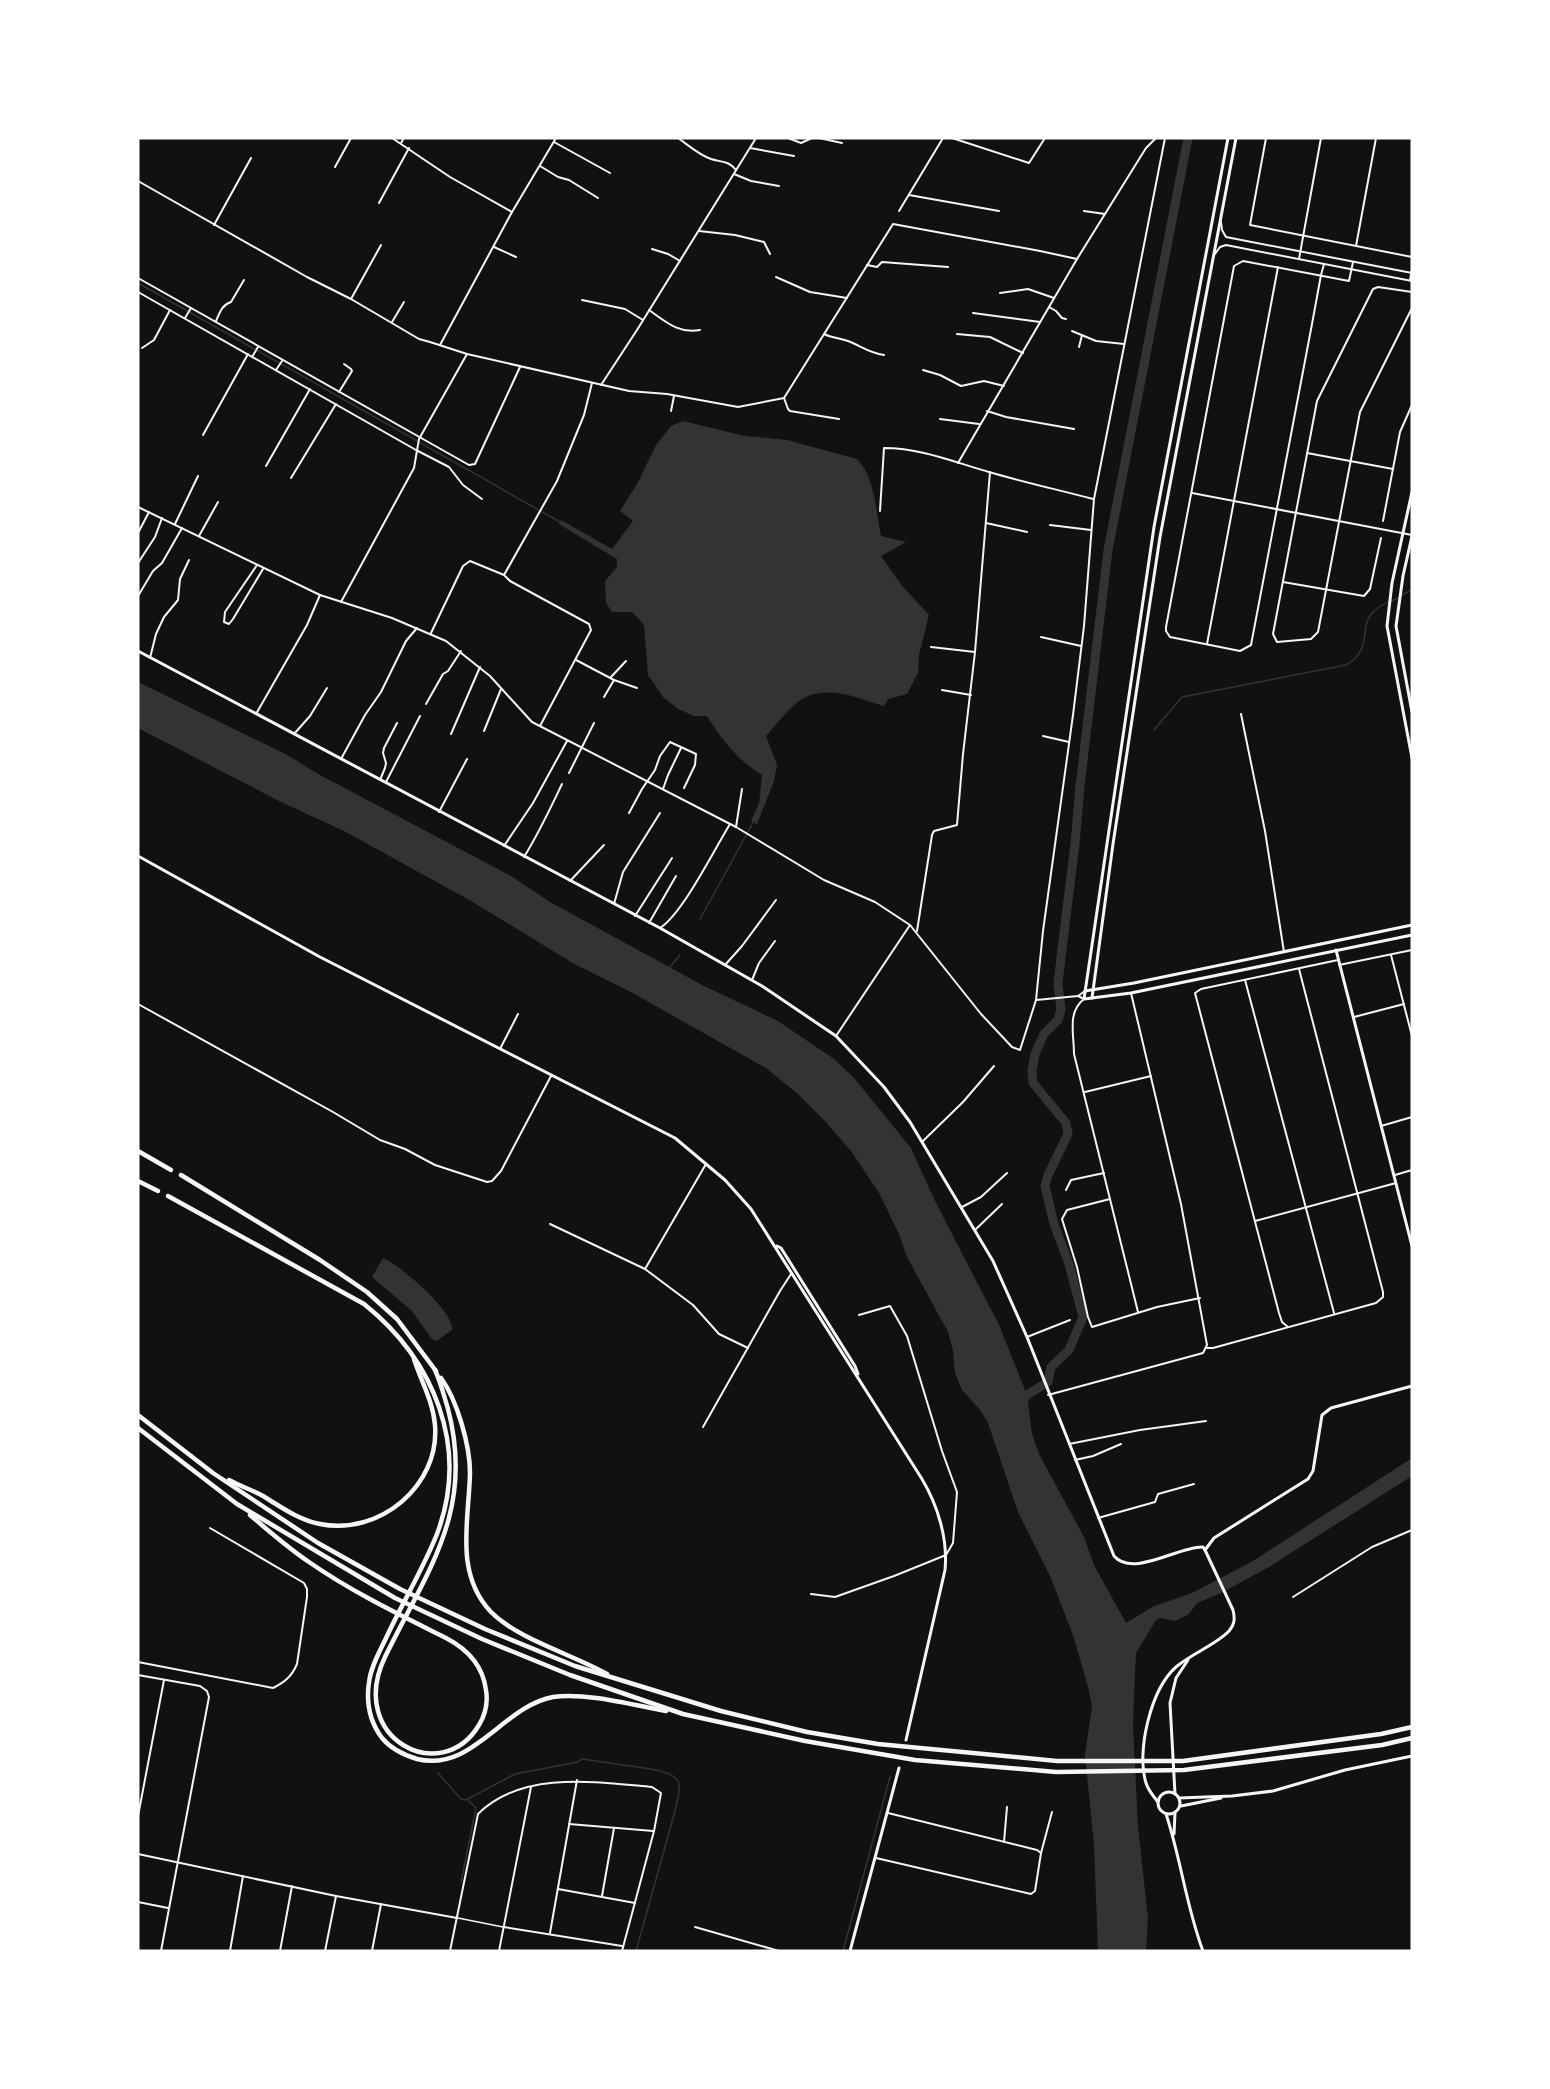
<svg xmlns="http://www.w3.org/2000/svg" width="1550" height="2089" font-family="Cabin,sans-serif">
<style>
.water{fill:#333}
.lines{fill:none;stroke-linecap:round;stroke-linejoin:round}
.stream{stroke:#333;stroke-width:1.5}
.river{stroke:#333;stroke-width:9}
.service{stroke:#f5f5f5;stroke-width:1.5}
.minor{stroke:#f5f5f5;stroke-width:2}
.tertiary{stroke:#f5f5f5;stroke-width:3}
.secondary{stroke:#f5f5f5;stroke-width:3}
.motorway{stroke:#f5f5f5;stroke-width:4.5}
</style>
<rect width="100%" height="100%" fill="#111"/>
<g class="water">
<path d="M683,421L745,436L787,440L857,459C875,477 876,512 881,536L906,542L881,556L903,587L929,615L919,655L918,673L907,694L888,699L884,706C855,697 820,681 794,705C784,714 775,726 766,736L777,765L774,781L757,824L751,821L759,804L762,775C736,759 723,741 707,716H694L678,709L663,697L648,675L644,625L632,612H612L606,603L605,581L617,567V559L559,524L561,520L612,549L633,521L620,511L637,484L656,445L671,426Z"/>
<path d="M138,682L289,756L320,775L511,876L550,902L702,985L778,1021L834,1059L854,1078L911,1148L934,1199L999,1325L1027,1395L1032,1434L1039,1454L1084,1537L1094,1565L1126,1623L1154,1606L1192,1593L1253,1561L1412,1458V1476L1269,1567L1221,1593L1197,1603L1189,1614L1175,1621L1160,1618L1156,1620L1136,1653L1134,1696L1133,1726L1138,1827L1148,1918L1146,1951H1098L1094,1845L1085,1755L1092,1706L1088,1687L1073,1635L1050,1576L1018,1512L988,1423L981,1411L962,1390L955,1373L953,1351L948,1332L907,1257L899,1234L879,1193L851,1151L824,1120L799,1095L766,1068L629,991L576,965L471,901L344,831L279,801L138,728Z"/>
<path d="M383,1258C400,1265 455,1312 452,1330L436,1341L432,1339L411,1310L372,1277Z"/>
</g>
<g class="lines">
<g class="stream">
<path d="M138,283L560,522"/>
<path d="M1402,595L1412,590"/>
<path d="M1154,730L1182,697L1346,665C1374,649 1358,627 1373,612C1379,605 1390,602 1398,598"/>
<path d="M700,919L754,821"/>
<path d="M669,968L680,955"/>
<path d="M438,1773L461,1799L466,1800L515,1774L578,1762L582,1759L651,1769C684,1776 682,1781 675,1811L636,1951"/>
<path d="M461,1882L476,1808L468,1800"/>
<path d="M843,1951L890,1777"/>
</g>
<path class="river" d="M1020,1403L1027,1395L1048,1382L1051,1367L1069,1350L1083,1317L1069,1264L1054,1224L1045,1186L1048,1175L1068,1134L1066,1123L1033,1083L1032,1071L1035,1054L1044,1034L1058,1020L1061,1010L1058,984L1061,957L1075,844L1080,786L1108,550L1188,138"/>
<path class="service" d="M458,1918L503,1927"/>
<g class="minor">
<path d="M392,138L450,177L512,212"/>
<path d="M678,138C688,145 699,155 711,159C720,162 730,161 736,170"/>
<path d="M788,138L801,143L812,138"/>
<path d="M819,138L842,143"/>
<path d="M952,138L1029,163L1045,138"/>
<path d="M1266,138L1250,225L1412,257"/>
<path d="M554,142L610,173"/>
<path d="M401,143L404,138"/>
<path d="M750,148L794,156"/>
<path d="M540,166L558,177L569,180L598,198"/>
<path d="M335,167L351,138"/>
<path d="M734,174L751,181L779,186"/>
<path d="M138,181L307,277L351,299L419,339L430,342L467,354L629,391L667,394L738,407L784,398L893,224L1040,251L1077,259"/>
<path d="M909,195L999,211"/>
<path d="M379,203L409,148"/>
<path d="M899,211L943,138"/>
<path d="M1084,211L1105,214"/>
<path d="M1221,222L1222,230L1226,237L1412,273"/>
<path d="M214,225L251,158"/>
<path d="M699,231L735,235L764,242L770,254"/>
<path d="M1356,246L1376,138"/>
<path d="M494,247L516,257"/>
<path d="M652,249L668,254L680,261"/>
<path d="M1215,254L1220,247L1226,245L1412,281"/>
<path d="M1299,259L1321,138"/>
<path d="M1324,264L1321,275L1312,324L1251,645L1240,651L1170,637L1166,631V627L1234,266L1243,261L1349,281L1353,262"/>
<path d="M867,265L877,267L882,262L948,267"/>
<path d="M776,277L810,292L847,298"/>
<path d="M138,278L469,465L475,464L520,367"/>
<path d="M1410,280L1412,269"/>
<path d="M138,292L416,450L449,467L463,485L482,499"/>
<path d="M1412,292L1378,287L1373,289L1317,401L1273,634L1277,642L1311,639L1318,632L1360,412L1412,308"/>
<path d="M1000,293L1028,289L1054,298"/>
<path d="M351,299L381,245"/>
<path d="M582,300L625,309L643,320"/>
<path d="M1049,307L1056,311L1062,318L1066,319"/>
<path d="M649,310C666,322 679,334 700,330"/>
<path d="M973,313L1040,322"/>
<path d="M185,318L191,308"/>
<path d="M216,321C220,312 222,305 231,302L244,280"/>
<path d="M392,322L404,302"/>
<path d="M1072,331L1096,341L1124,344"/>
<path d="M824,334C832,338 840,338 848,341C861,346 869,353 884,355"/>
<path d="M957,334L990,337L1023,353"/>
<path d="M440,345L512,212L556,138"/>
<path d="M1079,347L1082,335"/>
<path d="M142,348L154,340L170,310"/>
<path d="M252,357L258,347"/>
<path d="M276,370L282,361"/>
<path d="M923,370L940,375L961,386L984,381L1004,386"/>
<path d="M601,385L637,330L756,138"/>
<path d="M339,392L352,371L351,369L344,364"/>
<path d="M784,398L788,409L790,411L839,419"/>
<path d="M671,411L674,396"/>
<path d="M987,411L1006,417L1074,429"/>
<path d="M940,419L979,424"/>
<path d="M203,435L248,354"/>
<path d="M1307,453L1393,469"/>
<path d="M958,463L1077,259L1146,148L1156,138"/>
<path d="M266,466L310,389"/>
<path d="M291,478L336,404"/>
<path d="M1192,493L1412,535"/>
<path d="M138,507L320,595L392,618L446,641L490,676L532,722L736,827L824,880L875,902L910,925L981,1014L1012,1047L1020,1050L1036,1000L1043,931L1073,715L1084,626L1094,499L1165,138"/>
<path d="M880,511L884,448C921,448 954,462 989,472C1023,482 1059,490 1093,499"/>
<path d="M1383,521L1400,432L1412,405"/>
<path d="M986,523L1027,532"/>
<path d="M175,524L198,476"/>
<path d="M1050,525L1091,530"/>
<path d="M138,533L149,512"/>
<path d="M199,536L218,502"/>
<path d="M138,563L155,537L162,518"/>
<path d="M257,565L225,612L224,622L229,624L233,619L263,569"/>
<path d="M504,575L557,481L584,415L592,383"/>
<path d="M1283,582L1364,596L1370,589L1381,538"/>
<path d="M138,596L153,571L162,563L182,528"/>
<path d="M341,602L414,468L419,439L467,354"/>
<path d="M431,633L463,566L470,561L504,575L510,581L589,624L591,630L540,726"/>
<path d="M1041,637L1081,646"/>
<path d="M1207,644L1278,267"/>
<path d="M931,647L975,652"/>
<path d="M150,658L156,634L164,617L178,600L180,579L189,560"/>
<path d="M576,660L614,680L637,688"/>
<path d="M611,677L626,661"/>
<path d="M942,690L971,695"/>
<path d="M604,697L614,680"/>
<path d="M426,704L443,674L448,671L461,651"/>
<path d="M256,714L307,625L320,595"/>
<path d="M1241,714L1265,831L1284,952"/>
<path d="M484,731L501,689"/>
<path d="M294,734L310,716L327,688"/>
<path d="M451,734L480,667"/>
<path d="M1043,736L1069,742"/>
<path d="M341,759L365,715L381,692L406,641L417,628"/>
<path d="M569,773L594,723"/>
<path d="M380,780L385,768L386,763L383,753L384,748L397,723"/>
<path d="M386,782L420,716"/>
<path d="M663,789L668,775L681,748"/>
<path d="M439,812L467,759"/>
<path d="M629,813L642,789L655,770L660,756L670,742L696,754L695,765L684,788"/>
<path d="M736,827L742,789"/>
<path d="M504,846L533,803L567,741"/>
<path d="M524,857C539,833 550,809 562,784"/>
<path d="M570,881L604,845"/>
<path d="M614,904L623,872L660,813"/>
<path d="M635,916L672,858"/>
<path d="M649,923L676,876"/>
<path d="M660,928C683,913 714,850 730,824"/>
<path d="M917,931L932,835L934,831L957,825L963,754L975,652L990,472"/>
<path d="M1391,955L1412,1036"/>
<path d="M725,965L742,946L776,900"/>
<path d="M1339,965L1412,950"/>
<path d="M752,980L759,963L775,941"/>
<path d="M1245,980L1334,1313"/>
<path d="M1078,996L1084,999C1067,1012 1074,1034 1074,1054L1138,1312"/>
<path d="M1036,1000L1078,996L1085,991"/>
<path d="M138,1004L333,1112L380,1140L405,1149L435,1165L487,1182L492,1181L501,1171L551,1076"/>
<path d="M1354,1017L1404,1004"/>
<path d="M836,1036L910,925"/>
<path d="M500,1049L518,1014"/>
<path d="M1085,1092L1151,1076"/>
<path d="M1381,1126L1412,1117"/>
<path d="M923,1141L963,1102L994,1066"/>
<path d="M1395,1175L1412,1170"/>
<path d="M1066,1190L1071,1180L1104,1173"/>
<path d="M1110,1199L1067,1210L1062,1219L1077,1267L1088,1317L1092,1327L1157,1307L1200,1298"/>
<path d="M962,1207L981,1197L1007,1173"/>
<path d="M1255,1221L1396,1183"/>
<path d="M550,1224L645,1269L706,1164"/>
<path d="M975,1230L1002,1204"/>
<path d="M645,1269L693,1305L719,1334L748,1348"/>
<path d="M1288,1327L1282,1322L1279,1313L1195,993L1201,989L1338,960"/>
<path d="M1027,1337L1070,1320"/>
<path d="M1207,1348H1213L1376,1303L1383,1297V1292L1299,969"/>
<path d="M1048,1395L1203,1353L1207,1345L1181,1204L1131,993"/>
<path d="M703,1427L780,1291L791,1274"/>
<path d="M1069,1444L1140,1430L1206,1421"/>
<path d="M1075,1460L1093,1456L1121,1444"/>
<path d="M1098,1518L1155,1502L1158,1494L1194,1484"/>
<path d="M811,1594L835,1597L894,1576L946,1555L953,1543L957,1492L942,1451L907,1336L890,1306L859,1315"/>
<path d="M1293,1597L1372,1547L1412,1530"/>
<path d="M138,1662L273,1688C285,1682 292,1676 297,1664L307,1597V1589L304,1583L210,1528"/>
<path d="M138,1675L200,1686L207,1691L209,1697L161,1951"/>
<path d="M138,1816L164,1680"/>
<path d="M569,1824L653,1831"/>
<path d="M1004,1842L1007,1807"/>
<path d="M1041,1853L1052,1812"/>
<path d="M138,1854L336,1896L457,1918"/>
<path d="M876,1858L1031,1894L1035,1891L1041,1853L1037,1850L888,1813"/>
<path d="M558,1889L635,1903"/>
<path d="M602,1896L614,1828"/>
<path d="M138,1902L168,1908"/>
<path d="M504,1927L622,1946"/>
<path d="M695,1927L779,1951"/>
<path d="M550,1933L577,1780"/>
<path d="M230,1951L243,1876"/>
<path d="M280,1951L292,1886"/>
<path d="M325,1951L336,1896"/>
<path d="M372,1951L381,1904"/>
<path d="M450,1951L478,1814C522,1770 597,1782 652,1787L661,1793L654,1831L622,1951"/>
<path d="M499,1951L531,1787"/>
</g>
<g class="tertiary">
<path d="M138,651L660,928L762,986L836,1036L884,1087L910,1122L993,1261L1027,1337L1114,1556C1133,1578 1179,1546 1203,1547L1205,1550"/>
<path d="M138,856L320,957L675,1138L725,1180L751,1209L922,1479C938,1506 948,1539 945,1570L906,1740"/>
<path d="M1336,950L1412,1246"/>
<path d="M777,1246L781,1248L855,1366L858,1374"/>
<path d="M1205,1550L1214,1538L1308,1479L1313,1471L1322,1415L1331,1408L1412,1386"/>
<circle cx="1169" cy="1803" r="11"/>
<path d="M1175,1794L1170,1703L1176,1678L1188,1660"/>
<path d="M1179,1798L1232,1796L1273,1791L1345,1770L1412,1756"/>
<path d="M1158,1802C1153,1796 1148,1790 1146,1783C1136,1751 1151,1689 1176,1667C1191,1654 1217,1644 1229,1631C1235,1624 1235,1618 1233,1610L1205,1550"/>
<path d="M1181,1806L1221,1798"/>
<path d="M1166,1814C1181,1859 1186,1906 1203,1951"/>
<path d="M1174,1834L1175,1813"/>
<path d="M850,1951L899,1768"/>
</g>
<g class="secondary">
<path d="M1228,138L1154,527L1084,999L1131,993L1412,935"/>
<path d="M1412,492L1392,583L1387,626L1412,758"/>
<path d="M1412,536L1403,576L1396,626L1412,712"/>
<path d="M1085,991L1134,983L1412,925"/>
<path d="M1092,998L1113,844L1160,537L1236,138"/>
</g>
<g class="motorway">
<path d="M138,1151L171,1170"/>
<path d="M181,1175L320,1260L367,1292L397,1319L436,1371"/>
<path d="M138,1181L158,1191"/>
<path d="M168,1196L364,1304C434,1360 470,1447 437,1534C423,1569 403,1602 387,1636C380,1651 371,1666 369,1682C366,1702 370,1722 382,1738C391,1749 404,1755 417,1759C472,1773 503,1706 553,1697C585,1692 633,1705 666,1711"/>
<path d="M441,1378C457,1400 470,1445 470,1473C469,1520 454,1573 491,1612C519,1640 572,1654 607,1674"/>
<path d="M138,1415L213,1473L318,1543L400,1589L485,1629L575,1666L721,1711L807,1732L878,1744L1057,1761H1183L1381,1734L1412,1727"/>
<path d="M138,1428L237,1504L395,1598L482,1639L570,1675L683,1714L805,1741L915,1760L1056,1772L1184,1770L1382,1745L1412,1738"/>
<path d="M229,1480C240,1486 252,1490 263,1496C281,1507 299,1520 320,1524C379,1536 440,1486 435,1425C433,1401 421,1381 414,1359"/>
<path d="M250,1515C269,1531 288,1548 309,1562C352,1592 400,1615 446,1638C467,1649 483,1666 486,1690C488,1702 485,1715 479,1725C441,1788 346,1738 385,1657C427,1571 475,1511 448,1409C444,1396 441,1383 435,1370"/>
</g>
</g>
<rect width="1550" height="2089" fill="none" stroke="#ffffff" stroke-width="279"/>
</svg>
